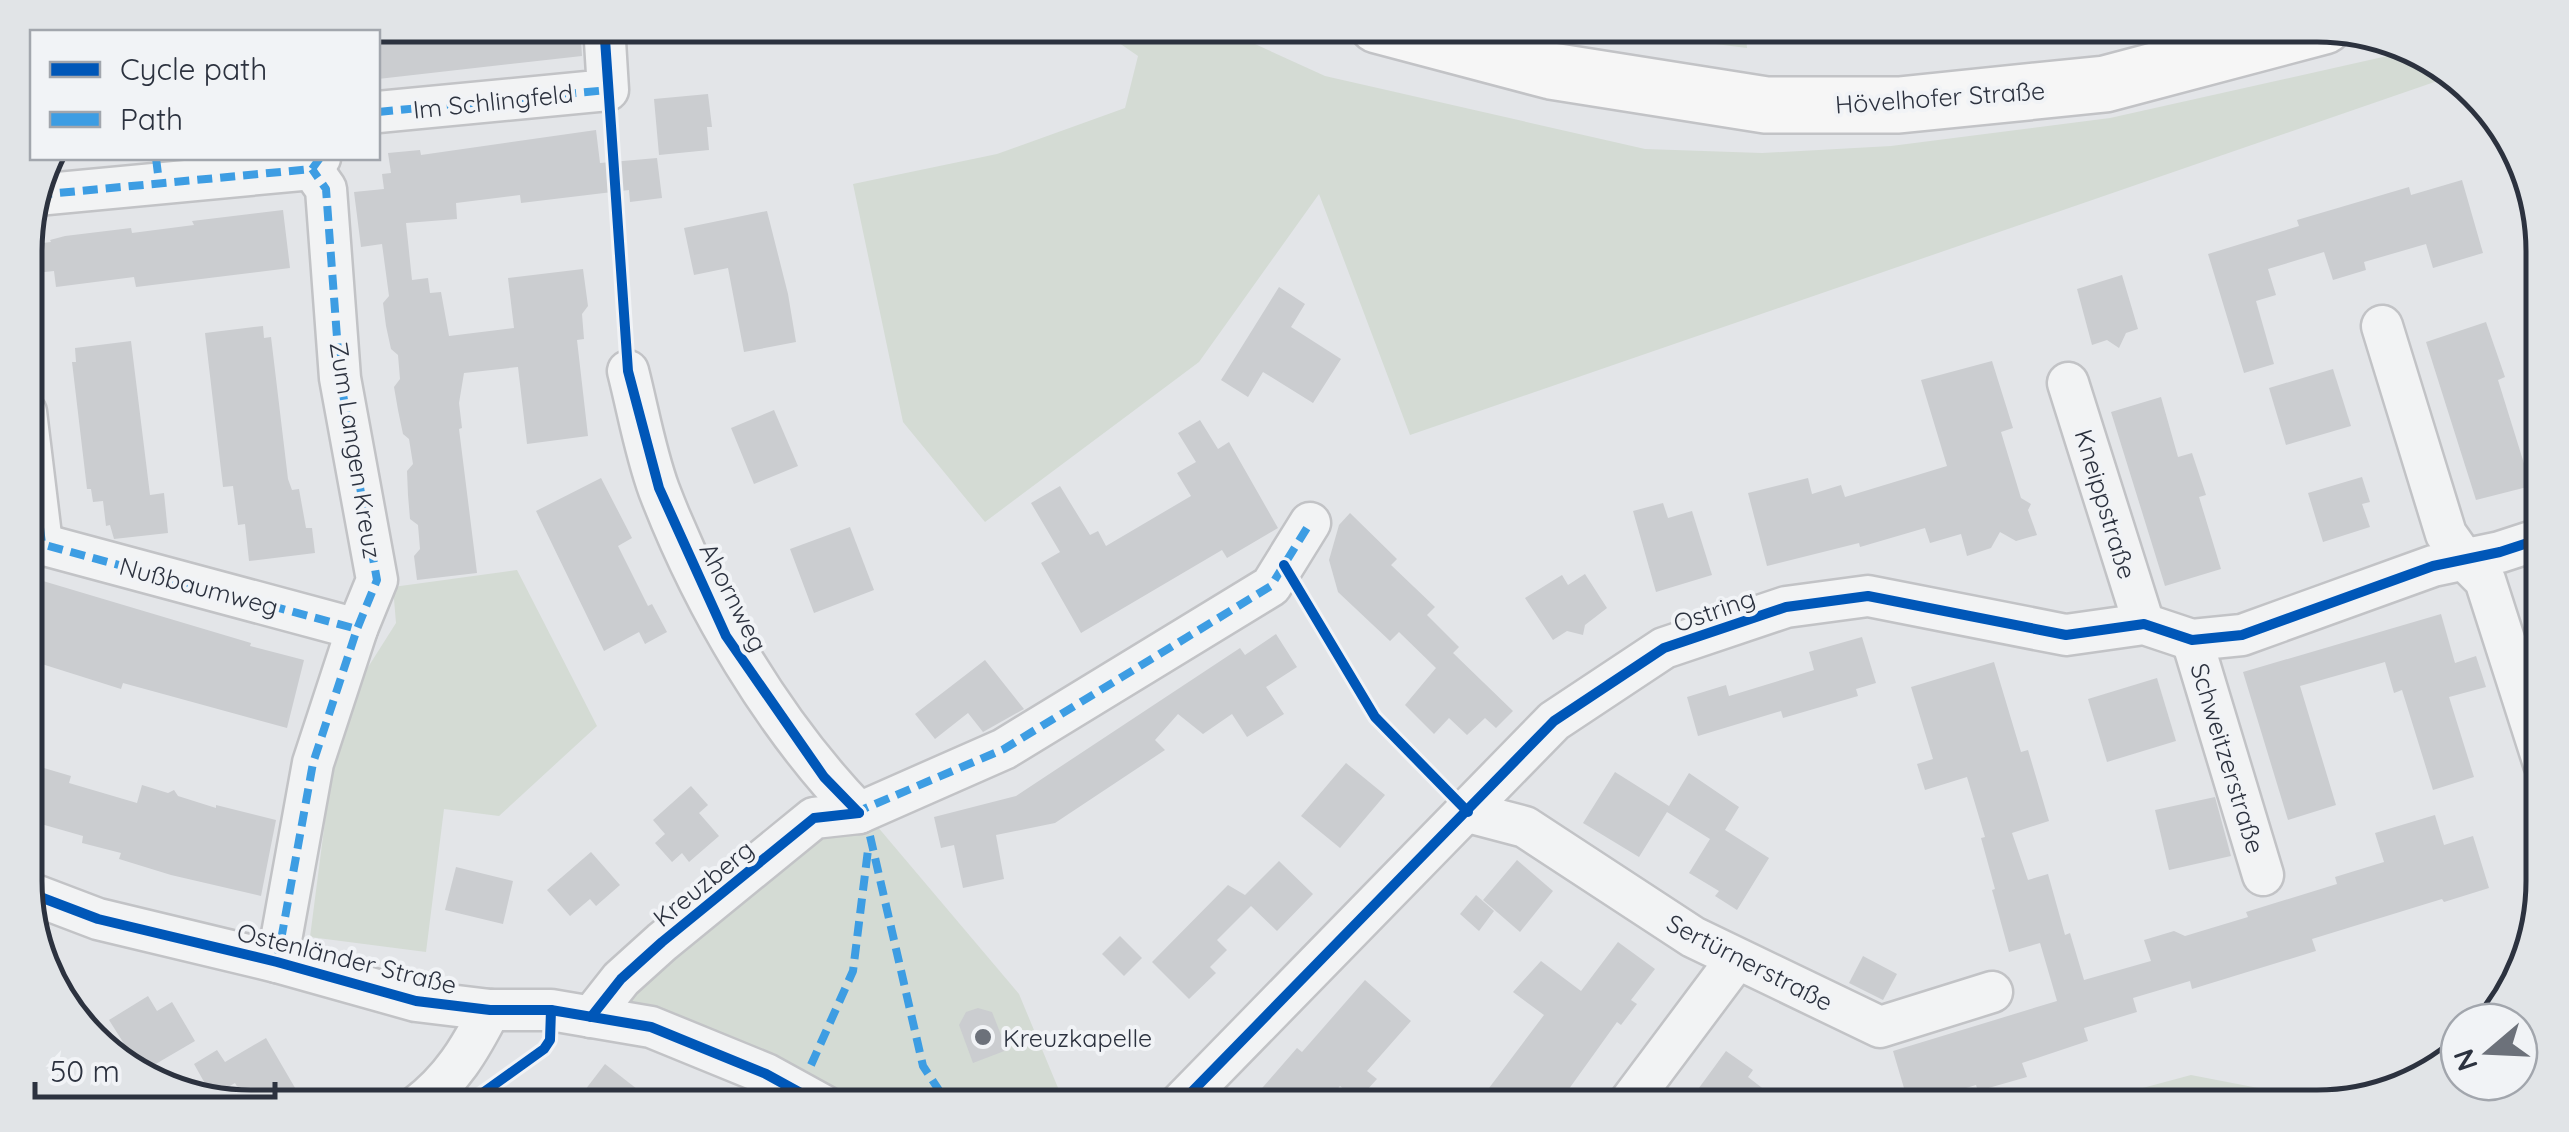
<svg xmlns="http://www.w3.org/2000/svg" width="2569" height="1132" font-family="Quicksand,sans-serif">
<style>
.green{fill:#d4dbd4}
.building{fill:#cbcdd0}
.lines{fill:none;stroke-linecap:round;stroke-linejoin:round}
.minor-casing{stroke:#c2c3c6;stroke-width:45}
.secondary-casing{stroke:#c2c3c6;stroke-width:60}
.minor{stroke:#f2f3f4;stroke-width:40}
.secondary{stroke:#f6f6f6;stroke-width:55}
.quiet{stroke:#3d9de3;stroke-width:8;stroke-dasharray:15 8;stroke-linecap:butt}
.cycleway-casing{stroke:#f1f3f6;stroke-width:16}
.cycleway{stroke:#0057b8;stroke-width:10}
.poi-dot{fill:#6c717a;stroke:#f1f3f6;stroke-width:4}
.labels{text-anchor:middle;dominant-baseline:central;stroke-width:8;stroke-linejoin:round;paint-order:stroke}
.street-label{font-size:25px;fill:#2c323f;stroke:#f1f3f6}
.poi-label{font-size:25px;fill:#2c323f;stroke:#f1f3f6;text-anchor:start}
.rim{fill:none;stroke:#2c323f;stroke-width:5}
</style>
<rect width="100%" height="100%" fill="#e3e5e8"/>
<g class="green">
<path d="M1093,25H1213L1325,76L1645,149L1762,153L1891,146L2110,118L2414,50L2449,77L1410,435L1319,194L1199,362L985,522L903,422L853,184L997,154L1125,108L1138,56Z"/>
<path d="M1567,25H1745L1747,48Z"/>
<path d="M517,570L597,726L499,816L444,809L426,952L310,937L339,713L396,623L393,587Z"/>
<path d="M871,819L1019,994L1066,1107H857L803,1074L621,999L791,844Z"/>
<path d="M2191,1075L2299,1096L2418,1077L2331,1107H2072Z"/>
</g>
<g class="building">
<path d="M378,25H580L582,56L378,79Z"/>
<path d="M708,94L712,127H707L709,150L659,155L654,99Z"/>
<path d="M596,130L600,163L657,158L662,198L630,202L629,190L521,203L520,195L456,203L457,219L406,223L412,280L428,278L430,293L441,292L449,336L514,328L508,278L583,269L588,306L582,314L584,339L577,340L588,436L527,444L518,367L464,373L459,403L462,428L459,429L477,573L417,580L414,556L420,549L418,525L410,519L408,495L407,471L413,464L409,439L403,434L398,410L394,387L400,379L398,355L391,349L386,326L383,303L389,296L382,244L361,247L354,192L384,189L382,174L391,173L388,153L420,150L421,155Z"/>
<path d="M2462,180L2483,253L2433,268L2426,244L2364,262L2366,270L2333,280L2324,252L2268,269L2276,295L2256,301L2274,364L2244,373L2208,254L2299,226L2297,220L2409,187L2411,195Z"/>
<path d="M283,210L290,268L136,287L134,277L56,287L54,271L26,274V245L51,242L50,240L65,236L131,228L132,233L194,225L192,221Z"/>
<path d="M767,211L788,294L796,342L744,352L728,268L694,275L684,228Z"/>
<path d="M2122,275L2138,329L2126,333L2119,348L2107,340L2092,345L2077,289Z"/>
<path d="M1279,287L1305,304L1291,327L1341,359L1313,403L1263,372L1248,397L1221,380Z"/>
<path d="M2486,322L2505,377L2498,380L2531,486L2476,500L2426,342Z"/>
<path d="M263,326L264,338L271,337L288,479L292,490L299,489L306,528H312L315,553L249,561L245,524L238,525L233,486L223,487L205,333Z"/>
<path d="M131,341L150,495L164,493L168,533L114,539L110,525L106,526L103,501L93,502L91,489H87L72,362H76L75,348Z"/>
<path d="M1992,361L2013,428L2001,432L2021,498L2031,504L2028,510L2037,535L2016,541L2000,532L1991,548L1967,556L1961,534L1930,543L1925,528L1860,547L1859,543L1767,566L1748,493L1808,478L1812,494L1841,485L1845,497L1947,466L1921,380Z"/>
<path d="M2333,369L2351,426L2286,445L2269,388Z"/>
<path d="M2161,397L2178,457L2192,453L2206,495L2199,497L2221,569L2165,586L2111,412Z"/>
<path d="M774,410L798,466L754,484L731,428Z"/>
<path d="M1200,420L1218,449L1229,442L1278,528L1227,558L1222,550L1081,633L1041,563L1060,552L1031,503L1060,486L1090,535L1098,531L1106,546L1191,496L1177,473L1196,462L1178,433Z"/>
<path d="M2362,477L2370,502L2362,504L2370,527L2323,542L2308,493Z"/>
<path d="M601,478L632,538L618,546L648,606L652,604L667,632L645,644L639,632L604,651L536,511Z"/>
<path d="M1663,503L1668,518L1692,511L1712,575L1656,592L1633,511Z"/>
<path d="M1350,513L1397,559L1391,565L1435,607L1427,615L1459,647L1453,653L1513,711L1496,728L1485,718L1467,735L1449,718L1434,734L1405,705L1436,668L1399,632L1390,641L1338,592L1329,560L1339,525Z"/>
<path d="M850,527L874,590L814,613L790,549Z"/>
<path d="M1585,574L1607,608L1585,625L1583,635L1567,631L1553,640L1525,598L1562,575L1568,585Z"/>
<path d="M43,581L251,643L250,646L304,660L287,728L123,683L121,689L26,659V597L36,600Z"/>
<path d="M2441,614L2455,663L2476,656L2486,687L2449,697L2474,777L2433,790L2402,690L2394,693L2385,662L2300,686L2336,805L2288,820L2243,672Z"/>
<path d="M1276,634L1297,667L1266,687L1284,714L1247,737L1232,714L1203,734L1178,714L1155,740L1165,750L1055,823L996,835L1004,879L963,888L954,845L941,848L934,817L1016,796L1240,648L1245,655Z"/>
<path d="M1862,637L1876,683L1856,689L1858,696L1783,718L1781,711L1698,736L1687,697L1726,685L1729,696L1811,671L1814,670L1809,652Z"/>
<path d="M985,660L1024,709L983,732L968,713L935,739L915,714Z"/>
<path d="M1994,662L2021,752L2028,750L2049,821L2012,833L2028,880L2048,874L2065,935L2070,933L2084,980L2151,961L2144,940L2174,931L2185,936L2248,917L2246,912L2337,884L2335,877L2384,862L2375,833L2435,815L2444,845L2473,836L2489,888L2444,902L2442,899L2312,939L2316,951L2192,989L2190,981L2133,998L2137,1012L2084,1028L2088,1041L2022,1063L2027,1077L1978,1091L1976,1085L1909,1105L1893,1051L2057,1001L2040,943L2009,952L1992,890L1995,889L1981,838L1985,837L1967,777L1925,790L1917,764L1933,759L1911,687Z"/>
<path d="M2157,678L2176,741L2107,762L2088,699Z"/>
<path d="M1346,763L1385,795L1340,848L1301,816Z"/>
<path d="M37,766L71,776L69,783L137,803L142,785L168,793L174,790L178,796L216,808V805L276,820L261,896L171,875L119,859L121,853L82,843L83,836L27,820V800Z"/>
<path d="M1615,772L1669,806L1689,773L1739,807L1725,830L1769,858L1737,910L1715,896L1719,891L1689,873L1710,839L1667,812L1639,857L1583,823Z"/>
<path d="M691,786L708,805L699,813L719,836L689,862L682,853L672,862L655,843L665,834L653,820Z"/>
<path d="M2215,797L2231,856L2169,870L2155,810Z"/>
<path d="M591,852L620,885L596,906L590,899L570,916L547,890Z"/>
<path d="M1517,860L1553,891L1520,932L1483,900Z"/>
<path d="M1279,861L1313,894L1277,931L1251,906L1217,940L1227,950L1210,967L1216,973L1189,999L1152,962L1228,885L1245,895Z"/>
<path d="M456,867L513,881L503,924L445,910Z"/>
<path d="M1476,895L1494,911L1479,931L1460,914Z"/>
<path d="M1120,936L1142,958L1124,976L1102,954Z"/>
<path d="M1618,942L1655,969L1631,1000L1637,1004L1621,1025L1617,1022L1556,1107H1483L1492,1096L1486,1092L1544,1015L1513,992L1541,961L1581,991Z"/>
<path d="M1863,956L1897,974L1883,1000L1849,983Z"/>
<path d="M1365,980L1411,1021L1367,1071L1377,1079L1357,1101L1340,1086L1322,1107H1270L1256,1095L1297,1048L1302,1052Z"/>
<path d="M148,996L157,1011L172,1002L195,1041L142,1072L109,1020Z"/>
<path d="M978,1008L992,1012L1007,1050L973,1063L959,1025L966,1012Z"/>
<path d="M266,1038L298,1093L273,1107L249,1106L235,1083L212,1096L194,1064L217,1050L225,1062Z"/>
<path d="M1726,1051L1753,1070L1748,1077L1766,1091L1755,1107H1685Z"/>
<path d="M605,1064L660,1107H572Z"/>
</g>
<g class="lines">
<g class="minor-casing">
<g id="minor">
<path d="M378,112L608,90L604,25"/>
<path d="M37,195L312,169L320,158"/>
<path d="M2382,326L2446,534L2463,558L2485,580L2544,764"/>
<path d="M628,371C638,410 645,452 659,490C703,605 773,724 859,813"/>
<path d="M2068,383L2144,624"/>
<path d="M26,412L42,544"/>
<path d="M26,540L357,629"/>
<path d="M2192,640L2263,875"/>
<path d="M1468,812L1525,827L1693,937L1880,1027L1992,992"/>
<path d="M27,892L98,919L277,962L416,1001L490,1010H551L651,1027L766,1074L826,1107"/>
<path d="M277,962L313,763L357,629L377,580L340,378L326,189L312,169"/>
<path d="M591,1017L621,979L662,942L814,818L859,813L1004,749L1271,586L1310,523"/>
<path d="M416,1107C452,1080 470,1049 490,1010"/>
<path d="M1177,1107L1554,721L1664,648L1786,607L1868,596L2066,635L2144,624L2192,640L2242,635L2433,566L2500,552L2543,538"/>
<path d="M1626,1107L1736,960"/>
</g>
</g>
<g class="secondary-casing">
<path id="secondary" d="M1377,25L1551,71L1766,105H1899L2105,84L2324,26"/>
</g>
<use href="#minor" class="minor"/>
<use href="#secondary" class="secondary"/>
<g class="quiet">
<path d="M378,112L608,90"/>
<path d="M156,158L159,182"/>
<path d="M37,195L312,169L320,158"/>
<path d="M26,412L42,544"/>
<path d="M26,540L357,629"/>
<path d="M854,813L1004,749L1271,586L1310,523"/>
<path d="M870,836L923,1066L950,1107"/>
<path d="M277,962L313,763L357,629L377,580L340,378L326,189L312,169"/>
<path d="M811,1065L853,971L868,850"/>
</g>
<g class="cycleway-casing">
<g id="cycleway">
<path d="M604,25L628,371L659,488L726,636L824,777L859,813"/>
<path d="M1284,565L1375,717L1468,812"/>
<path d="M27,892L98,919L277,962L416,1001L490,1010H551L651,1027L766,1074L826,1107"/>
<path d="M591,1017L621,979L662,942L814,818L859,813"/>
<path d="M463,1107L544,1049L550,1040L551,1010"/>
<path d="M1177,1107L1554,721L1664,648L1786,607L1868,596L2066,635L2144,624L2192,640L2242,635L2433,566L2500,552L2543,538"/>
</g>
</g>
<use href="#cycleway" class="cycleway"/>
</g>
<circle class="poi-dot" cx="983" cy="1037" r="10"/>
<g class="labels">
<g class="street-label">
<text transform="translate(1940 97) rotate(-4)">Hövelhofer Straße</text>
<text transform="translate(493 101) rotate(-6)">Im Schlingfeld</text>
<text transform="translate(356 450) rotate(81)">Zum Langen Kreuz</text>
<text transform="translate(2106 504) rotate(73)">Kneippstraße</text>
<text transform="translate(199 586) rotate(15)">Nußbaumweg</text>
<text transform="translate(734 597) rotate(63)">Ahornweg</text>
<text transform="translate(1714 610) rotate(-19)">Ostring</text>
<text transform="translate(2228 758) rotate(73)">Schweitzerstraße</text>
<text transform="translate(703 883) rotate(-39)">Kreuzberg</text>
<text transform="translate(347 958) rotate(14)">Ostenländer Straße</text>
<text transform="translate(1750 962) rotate(27)">Sertürnerstraße</text>
</g>
<g class="poi-label">
<text x="1003" y="1037">Kreuzkapelle</text>
</g>
</g>
<path d="M0 0H2569V1132H0ZM251 42H2317A209 209 0 0 1 2526 251V881A209 209 0 0 1 2317 1090H251A209 209 0 0 1 42 881V251A209 209 0 0 1 251 42Z" fill="#e1e4e7" fill-rule="evenodd"/>
<path class="rim" d="M251 42H2317A209 209 0 0 1 2526 251V881A209 209 0 0 1 2317 1090H251A209 209 0 0 1 42 881V251A209 209 0 0 1 251 42Z"/>
<rect x="30" y="30" width="350" height="130" fill="#f1f3f6" stroke="#a2a6ad" stroke-width="2.5"/>
<rect x="50" y="62" width="50" height="15" fill="#0057b8" stroke="#a2a6ad" stroke-width="2.5"/>
<text x="120" y="80" font-size="30" fill="#2c323f">Cycle path</text>
<rect x="50" y="112" width="50" height="15" fill="#3d9de3" stroke="#a2a6ad" stroke-width="2.5"/>
<text x="120" y="130" font-size="30" fill="#2c323f">Path</text>
<g transform="translate(2489 1052) rotate(251)"><circle r="48" fill="#f1f3f6" stroke="#a2a6ad" stroke-width="2.5"/>
<path d="M0-8L18 38L0 25L-18 38Z" fill="#6c717a"/>
<text y="-15" font-size="28" font-weight="bold" text-anchor="middle" fill="#2c323f">N</text>
</g>
<path d="M35 1082v15h240v-15" fill="none" stroke="#2c323f" stroke-width="5"/>
<text x="50" y="1082" font-size="30" fill="#2c323f" stroke="#f1f3f6" stroke-width="8" paint-order="stroke">50 m</text>
</svg>
